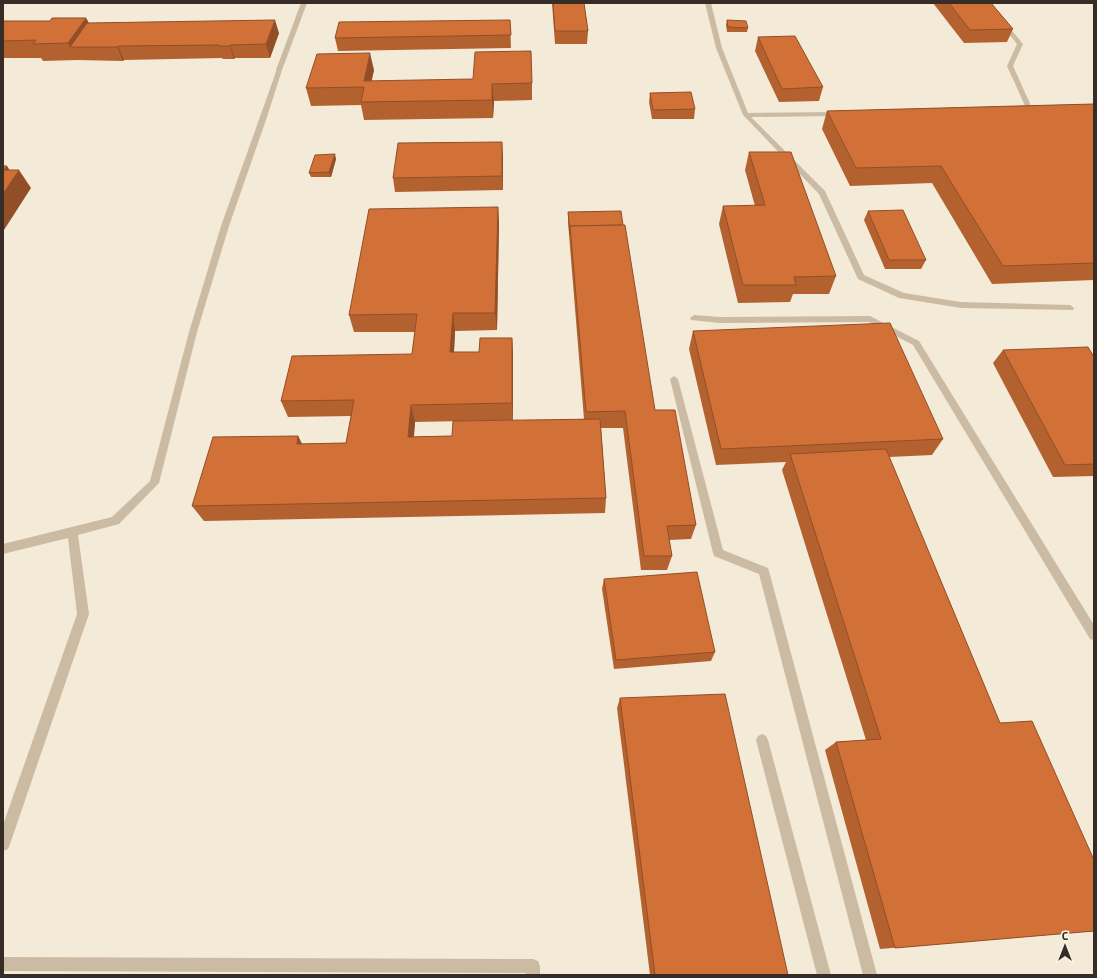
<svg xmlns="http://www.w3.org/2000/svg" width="1097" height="978" font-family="'Exo 2',sans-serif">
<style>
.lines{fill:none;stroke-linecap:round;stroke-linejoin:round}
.service{fill:#ccbba3;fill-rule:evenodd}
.minor{fill:#ccbba3;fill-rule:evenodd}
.wall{fill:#b46130}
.shaded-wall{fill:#924f27}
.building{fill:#d17138;stroke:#924f27}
</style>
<rect width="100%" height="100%" fill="#f3ead8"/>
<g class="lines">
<g class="service">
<path d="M705,3H711L722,48L748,113L839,112L842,114L839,116L751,117L825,191L864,275L904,293L961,302L1070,305L1074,308L1073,310L961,308L899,298L858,279L819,194L743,115L716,48Z"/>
<path d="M1000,21H1004L1023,44L1013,66L1033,110L1032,111L1023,112L1020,110L1026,108L1007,66L1017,44L1000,23Z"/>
<path d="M277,69L282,70L266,120L229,226L197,332L159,483L119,524L78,535L89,614L10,844L8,849L3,851V825L77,614L68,538L3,554V544L112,517L150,481L189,332L221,226Z"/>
<path d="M694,315L720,317L870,316L919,341L1094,625V640L1090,639L913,345L869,322L720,323L691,320L690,318Z"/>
<path d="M674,376L678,379L723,550L768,568L769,571L877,975H863L759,574L714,556L713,553L670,379Z"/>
<path d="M762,734L766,736L768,740L831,975H817L756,740L758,736Z"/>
<path d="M3,957L533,959L538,961L540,966V975H526V973L3,971Z"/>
</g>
<path class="minor" d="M301,3H307L282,70L277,71L276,70Z"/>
</g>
<g class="wall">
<path d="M552,3H584L588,31L587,44H555Z"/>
<path d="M933,3H991L1013,29L1007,42L964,43Z"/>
<path d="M86,18L89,23L279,33L270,58H235L234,59H223L222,58L124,60L123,61L77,60L43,61L41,58H3V21H50Z"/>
<path d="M510,20L511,48L338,51L335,38Z"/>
<path d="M727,20L748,28L747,32H727L726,25Z"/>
<path d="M758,37L823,87L819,101L779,102L755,51Z"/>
<path d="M374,70L371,81L532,83V100L494,101L493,118L364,120L361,105L311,106L306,88Z"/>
<path d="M650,93L695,109L694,119H652L649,102Z"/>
<path d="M1094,104V280L992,284L932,183L850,186L822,129L827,111Z"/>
<path d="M749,152L836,276L829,294H793L790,302L738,303L719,224L723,206H755L745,170Z"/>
<path d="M503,156V190L395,192L393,178Z"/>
<path d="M336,159L331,177H311L309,173Z"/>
<path d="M498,207L499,224L497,330L455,331L454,352H479L512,338L513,355V420L415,422L414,437L452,436L584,419L568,222V212L655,410L696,525L691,539L669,540L672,556L667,570H641L623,428H601L606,498L605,513L204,521L192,506L298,436L302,444L346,443L351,416L288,417L281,401L412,354L415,332H354L349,315Z"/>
<path d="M868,211L926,260L921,269H885L864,220Z"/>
<path d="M693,331L943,439L932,455L889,457L1000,723L1094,931L880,949L825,750L836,742L866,740L782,470L786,462L716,465L689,349Z"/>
<path d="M1003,350L1094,357V476L1053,477L993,363Z"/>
<path d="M604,579L715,652L711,661L614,669L602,589Z"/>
<path d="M620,698L788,975H650L617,708Z"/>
</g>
<g class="shaded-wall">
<path d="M86,18L95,35L70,47L68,43Z"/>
<path d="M275,20L279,33L270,58L266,44Z"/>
<path d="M230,45L235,58L234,59L230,46Z"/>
<path d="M118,46L124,60L123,61L117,47Z"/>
<path d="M370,53L374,70L368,98L364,81Z"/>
<path d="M492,84L494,101L493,118L492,100Z"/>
<path d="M502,142L503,156V190L502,176Z"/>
<path d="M335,154L336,159L331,177L329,172Z"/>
<path d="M7,166L14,177L19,170L31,188L4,230L3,229V194L4,170Z"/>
<path d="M498,207L499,224L497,330L495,313Z"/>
<path d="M453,313L455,331L453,370L450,352Z"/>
<path d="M512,338L513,355V420L512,403Z"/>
<path d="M411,405L415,422L412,453L408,437Z"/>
<path d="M298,436L306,452L297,444Z"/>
</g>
<g class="building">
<path d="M553,3H584L588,31H555Z"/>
<path d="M949,3H991L1013,29L970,30Z"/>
<path d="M52,18H86L68,43L33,44L36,40L3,41V21H50Z"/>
<path d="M275,20L266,44L230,45V46H218L219,45L118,46L117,47H70L87,23Z"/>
<path d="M510,20L511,35L335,38L339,22Z"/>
<path d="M727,20L746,21L748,28L728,27Z"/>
<path d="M795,36L823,87L782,89L758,37Z"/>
<path d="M531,51L532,83L492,84V100L361,102L364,87L306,88L317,54L370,53L364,81L473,79L475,52Z"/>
<path d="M691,92L695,109L653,110L650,93Z"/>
<path d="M1094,104V263L1003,266L941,166L856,168L827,111Z"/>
<path d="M502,142V176L393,178L398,143Z"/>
<path d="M749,152H791L836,276L794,277L796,285H743L723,206L765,205Z"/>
<path d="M335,154L329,172L309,173L315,155Z"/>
<path d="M3,166H7L4,170H19L3,194Z"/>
<path d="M498,207L495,313H453L450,352H479L480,338H512V403L411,405L408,437L452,436L453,421L600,419L606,498L192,506L213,437L298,436L297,444L346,443L354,400L281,401L292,356L412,354L417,314L349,315L369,209Z"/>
<path d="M903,210L926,260H889L868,211Z"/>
<path d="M621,211L623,225L570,226V234L568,212Z"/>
<path d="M625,225L655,410H675L696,525L667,526L672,556H644L625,411L586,412L570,226Z"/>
<path d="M890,323L943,439L721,449L693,331Z"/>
<path d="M1088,347L1094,357V464L1065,465L1003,350Z"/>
<path d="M886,449L1000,723L1032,721L1094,860V931L895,948L836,742L881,739L790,454Z"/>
<path d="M697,572L715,652L616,660L604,579Z"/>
<path d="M725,694L788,975H655L620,698Z"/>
</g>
<rect width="1097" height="978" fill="none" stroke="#372d26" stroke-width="8"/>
<g transform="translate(1065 946)" stroke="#fbf4e4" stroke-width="3" paint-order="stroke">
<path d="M0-3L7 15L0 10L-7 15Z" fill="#372d26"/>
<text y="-6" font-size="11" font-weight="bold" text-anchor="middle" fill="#372d26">С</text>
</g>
</svg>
